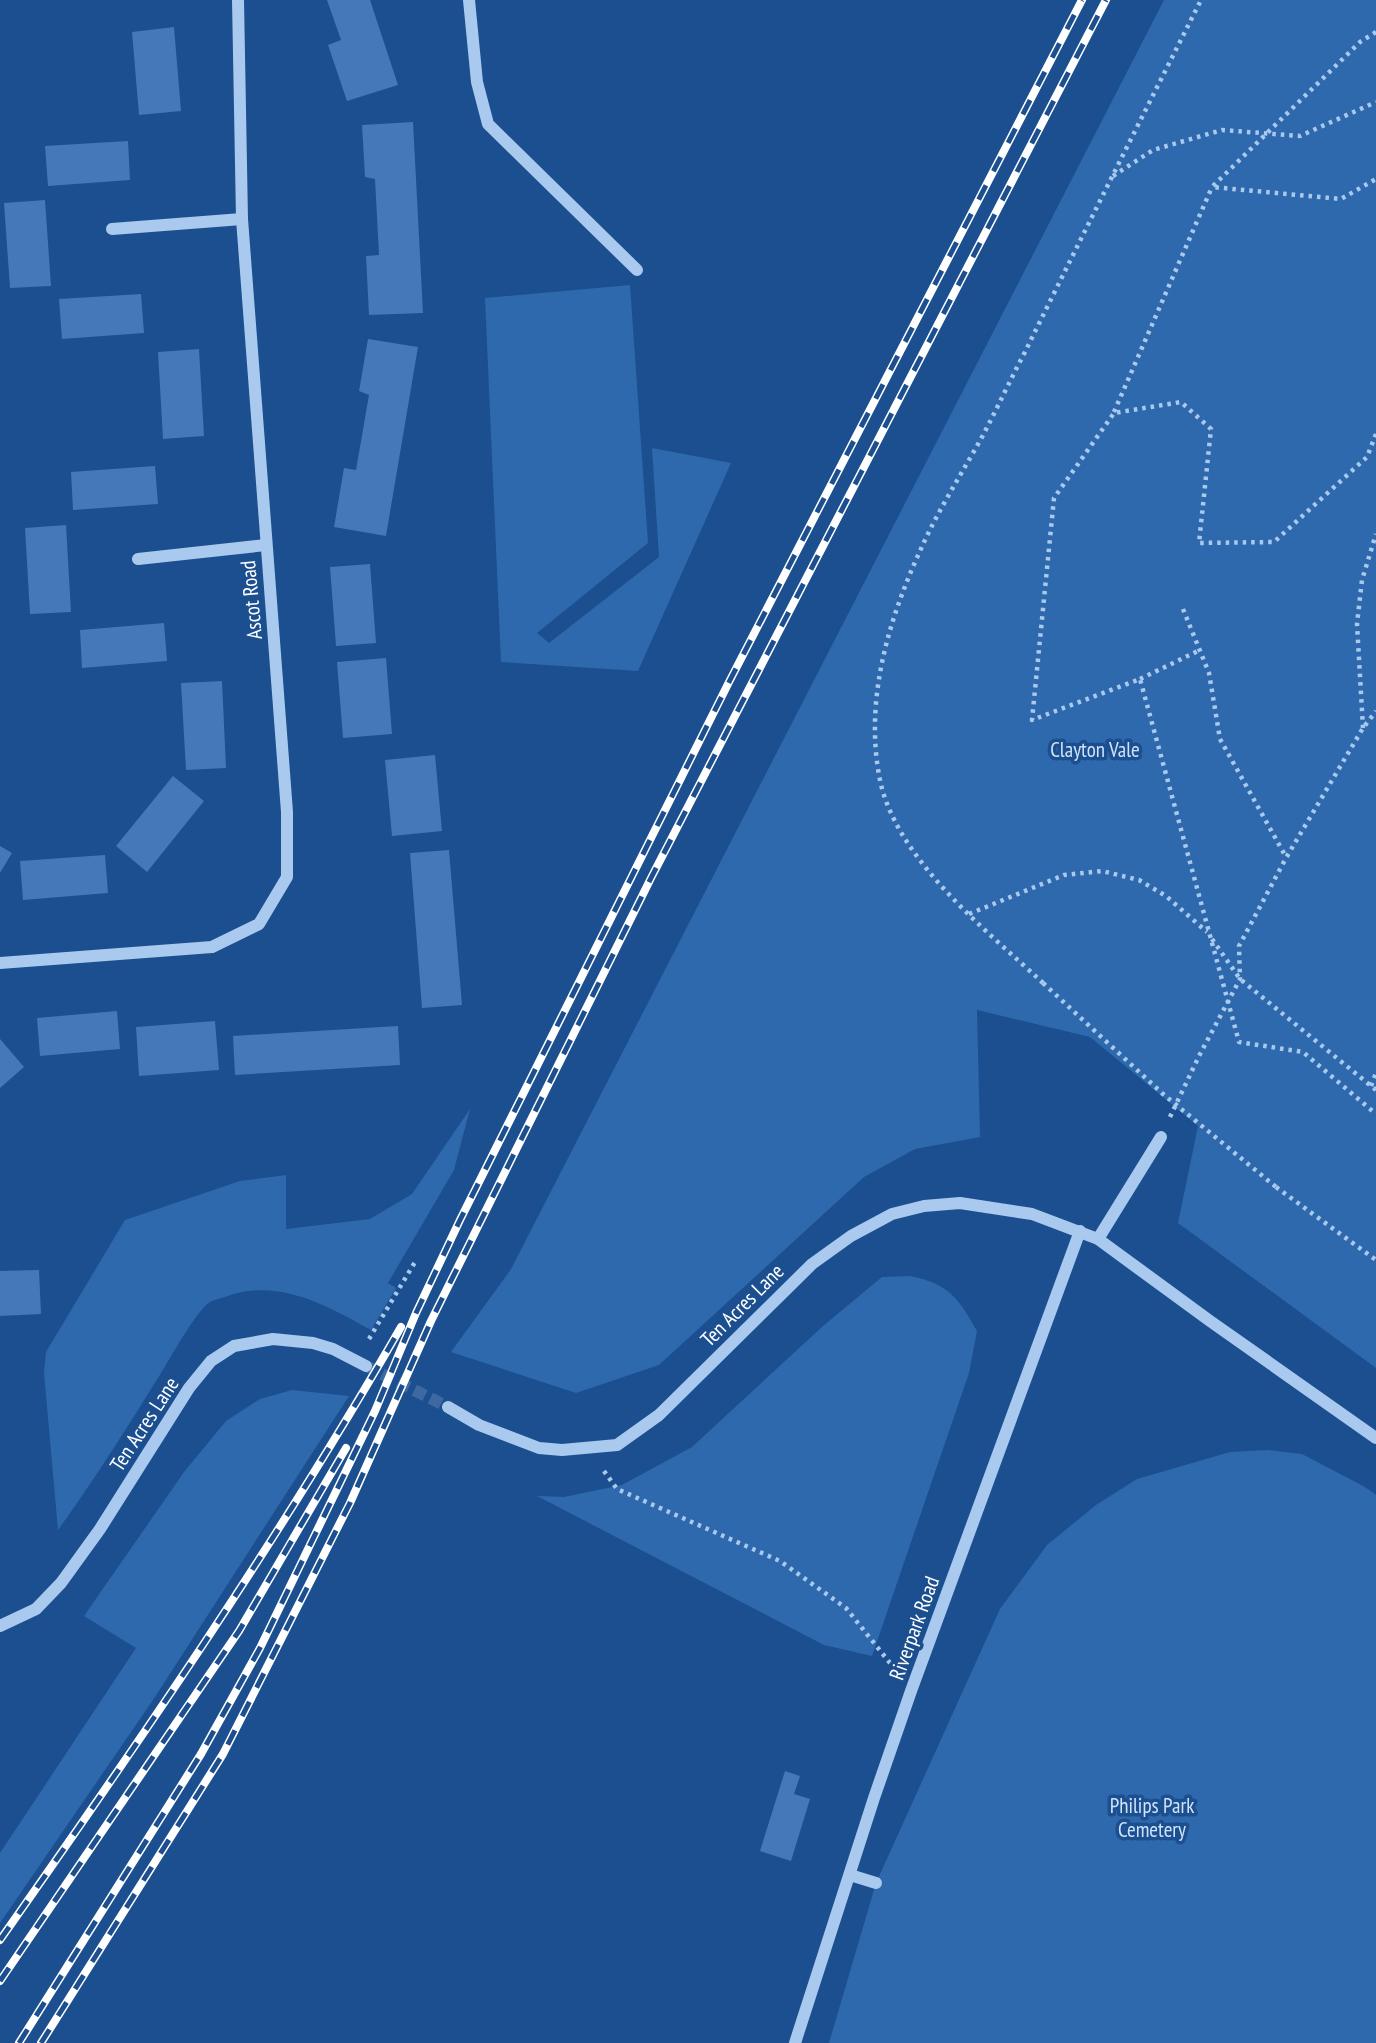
<svg xmlns="http://www.w3.org/2000/svg" width="1376" height="2043" font-family="'PT Sans Narrow',sans-serif">
<style>
.green{fill:#2e69ad}
.building{fill:#4478b7}
.lines{fill:none;stroke-linecap:round;stroke-linejoin:round}
.minor-tunnel{stroke:#3d69a0;stroke-width:12;stroke-dasharray:12 6;stroke-linecap:butt}
.path{stroke:#a9c9ee;stroke-width:4.5;stroke-dasharray:3.5 5;stroke-linecap:butt}
.minor{stroke:#a9c9ee;stroke-width:12}
.rail-casing{stroke:#fff;stroke-width:8}
.rail{stroke:#1b4f8f;stroke-width:5;stroke-dasharray:16;stroke-linecap:butt}
.path-bridge{stroke:#a9c9ee;stroke-width:4.5;stroke-dasharray:3.5 5;stroke-linecap:butt}
.labels{text-anchor:middle;dominant-baseline:central;stroke-width:7;stroke-linejoin:round;paint-order:stroke}
.street-label{font-size:21px;fill:#fff;stroke:#1b4f8f}
.park-label{font-size:21px;fill:#cfe3fa;stroke:#1b4f8f}
</style>
<rect width="100%" height="100%" fill="#1b4f8f"/>
<g class="green">
<path d="M1164,0H1376V1368L1178,1223L1198,1126L1090,1037L977,1010L980,1137L915,1149L864,1177L659,1365L576,1393L451,1352L511,1269Z"/>
<path d="M630,285L648,543L537,633L549,643L659,557L652,448L731,463L638,671L501,662L485,298Z"/>
<path d="M470,1109L454,1170L388,1283L396,1288L371,1330C326,1305 277,1277 225,1297C220,1298 214,1300 210,1302C196,1311 171,1357 161,1373C128,1426 95,1479 58,1530L44,1373L46,1352L125,1220L240,1181L286,1175V1229L370,1219L412,1194Z"/>
<path d="M910,1276C950,1284 958,1298 977,1331L969,1373L872,1656L824,1645L537,1496L564,1497L622,1485L692,1447L823,1326L882,1277Z"/>
<path d="M292,1390L349,1396L153,1700L0,1923V1853L136,1648L84,1616L184,1472L226,1421L260,1399Z"/>
<path d="M1268,1450L1302,1454L1365,1487L1376,1495V2043H829L876,1883L1000,1609L1047,1545L1096,1505L1137,1479L1230,1452Z"/>
</g>
<g class="building">
<path d="M327,0H370L398,85L347,101L328,45L341,40Z"/>
<path d="M174,27L181,111L139,115L132,32Z"/>
<path d="M413,122L423,313L369,315L366,256L379,255L375,179L365,177L362,125Z"/>
<path d="M128,141L130,180L48,186L45,146Z"/>
<path d="M45,200L51,286L10,288L4,203Z"/>
<path d="M141,294L144,333L62,339L59,299Z"/>
<path d="M368,339L418,347L386,536L334,527L344,468L356,470L369,395L359,391Z"/>
<path d="M199,349L204,436L163,439L158,352Z"/>
<path d="M155,466L158,504L73,510L71,472Z"/>
<path d="M66,525L71,612L30,614L25,528Z"/>
<path d="M370,564L376,643L336,646L330,567Z"/>
<path d="M164,623L167,661L82,668L80,630Z"/>
<path d="M386,658L392,734L343,738L337,662Z"/>
<path d="M222,681L226,768L186,770L181,683Z"/>
<path d="M435,755L442,831L392,836L385,760Z"/>
<path d="M173,776L204,801L147,872L116,846Z"/>
<path d="M0,846L12,853L0,873Z"/>
<path d="M449,850L462,1005L422,1008L410,853Z"/>
<path d="M105,855L108,893L23,900L20,861Z"/>
<path d="M117,1011L120,1049L40,1056L37,1018Z"/>
<path d="M215,1021L219,1070L139,1076L136,1027Z"/>
<path d="M398,1026L400,1065L235,1075L233,1036Z"/>
<path d="M0,1039L24,1067L0,1088Z"/>
<path d="M39,1270L41,1314L0,1316V1271Z"/>
<path d="M785,1771L800,1776L794,1794L810,1799L791,1861L760,1851Z"/>
</g>
<g class="lines">
<path class="minor-tunnel" d="M366,1366L448,1407"/>
<g class="path">
<path d="M1376,32L1360,42L1212,187L1341,199L1376,179"/>
<path d="M1113,176L1153,150L1222,130L1300,136L1376,102"/>
<path d="M1114,412L1212,187"/>
<path d="M1376,434L1367,457L1274,542L1199,543L1211,429L1181,402L1114,413L1054,498L1032,720L1140,679L1239,1042L1303,1052L1376,1114"/>
<path d="M1183,609L1209,673L1220,739L1286,857"/>
<path d="M1140,679L1200,650"/>
<path d="M1363,728L1357,624L1362,580L1376,534"/>
<path d="M969,914L1064,875L1102,871L1139,880L1166,896L1207,932"/>
<path d="M1212,939L1240,979L1376,1090"/>
<path d="M1043,983C986,930 896,859 880,780C864,702 888,621 920,551C937,512 961,475 982,437C997,409 1010,380 1025,352C1083,234 1142,117 1201,0"/>
<path d="M1371,1086L1376,1073"/>
<path d="M1170,1117L1199,1056L1240,979L1239,946L1286,858L1363,728L1376,711"/>
<path d="M1276,1187L1376,1260"/>
<path d="M369,1339L415,1262"/>
<path d="M604,1471L617,1489L780,1561L846,1608L894,1668"/>
</g>
<g class="minor">
<path d="M469,0L477,82L488,124L637,270"/>
<path d="M112,229L242,219"/>
<path d="M138,559L266,545"/>
<path d="M0,963L212,947L259,924L287,877V812L242,219L238,0"/>
<path d="M1098,1239L1161,1137"/>
<path d="M448,1407L479,1425L539,1448L562,1450L617,1445L659,1415L812,1264L851,1236L892,1214L924,1206L960,1203L1032,1214L1098,1239L1210,1321L1376,1438"/>
<path d="M0,1626L36,1609L61,1583L100,1529L189,1388L211,1361L234,1346L273,1339L313,1343L333,1349L366,1366"/>
<path d="M850,1875L876,1883"/>
<path d="M795,2043L874,1798L911,1691L1080,1231"/>
</g>
<g class="rail-casing">
<g id="rail">
<path d="M0,1940C140,1741 279,1539 401,1327"/>
<path d="M0,1981L239,1631L346,1448"/>
<path d="M19,2043L201,1754L260,1648L375,1411L416,1313L460,1220L729,682L1082,0"/>
<path d="M41,2043L223,1754L350,1503L431,1321L651,878L1106,0"/>
</g>
</g>
<use href="#rail" class="rail"/>
<path class="path-bridge" d="M1043,983L1163,1094L1276,1187"/>
</g>
<g class="labels">
<g class="street-label">
<text transform="translate(251 600) rotate(-95)">Ascot Road</text>
<text transform="translate(742 1305) rotate(-45)">Ten Acres Lane</text>
<text transform="translate(144 1424) rotate(-57)">Ten Acres Lane</text>
<text transform="translate(914 1628) rotate(-70)">Riverpark Road</text>
</g>
<g class="park-label">
<text x="1095" y="749">Clayton Vale</text>
<text x="1152" y="1805">Philips Park<tspan x="1152" dy="24">Cemetery</tspan></text>
</g>
</g>
</svg>
